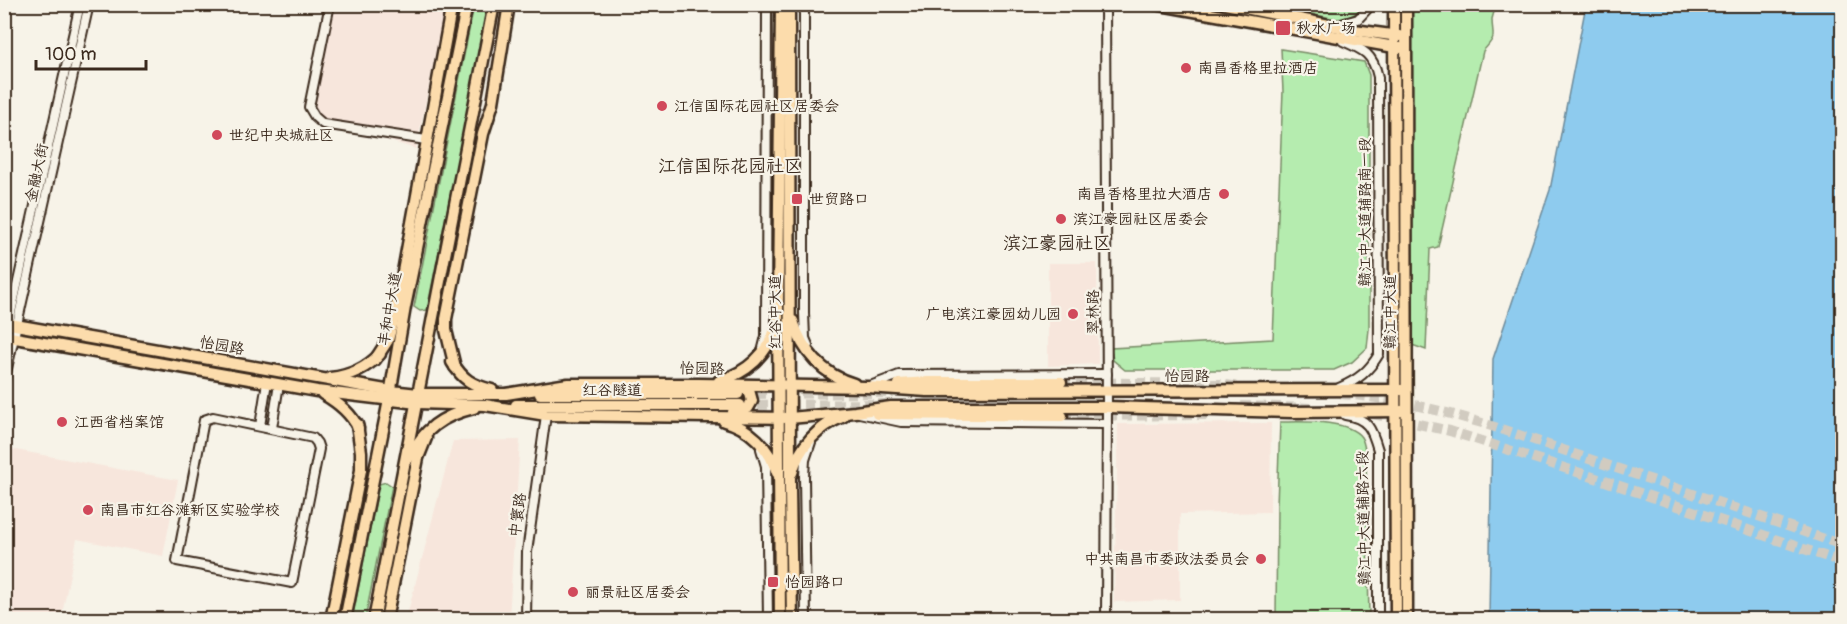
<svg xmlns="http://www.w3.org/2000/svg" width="1847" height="624" font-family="Pangolin,'LXGW WenKai TC',sans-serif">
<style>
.built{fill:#f7e6dc}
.green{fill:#b5ecaf;stroke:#788b66;stroke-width:1.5}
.water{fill:#8ecbee;stroke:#6d8b9b;stroke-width:1.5}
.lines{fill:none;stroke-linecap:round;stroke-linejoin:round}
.major-tunnel{stroke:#d1cbc0;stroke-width:10;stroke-dasharray:10 5;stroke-linecap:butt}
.minor-casing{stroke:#3b2a1e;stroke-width:12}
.major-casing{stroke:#3b2a1e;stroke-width:15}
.minor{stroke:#f7f3e8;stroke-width:8}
.major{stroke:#fcdcac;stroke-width:10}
.poi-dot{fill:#d1495b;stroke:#f7f3e8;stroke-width:2}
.labels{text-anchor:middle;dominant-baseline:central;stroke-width:4.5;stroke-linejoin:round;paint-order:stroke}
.poi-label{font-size:15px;fill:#3b2a1e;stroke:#f7f3e8;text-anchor:start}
.street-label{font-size:15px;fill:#3b2a1e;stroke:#f7f3e8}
.quarter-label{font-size:18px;fill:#3b2a1e;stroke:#f7f3e8}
</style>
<rect width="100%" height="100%" fill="#f7f3e8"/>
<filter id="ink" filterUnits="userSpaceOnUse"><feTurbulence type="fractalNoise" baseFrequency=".0167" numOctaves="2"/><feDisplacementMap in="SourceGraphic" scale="12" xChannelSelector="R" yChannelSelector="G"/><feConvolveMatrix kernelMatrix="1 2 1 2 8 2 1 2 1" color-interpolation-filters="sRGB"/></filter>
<g filter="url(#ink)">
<g class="built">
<path d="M333,5H446L416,149L325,121L311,106Z"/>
<path d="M1048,263H1097L1098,364L1048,366Z"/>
<path d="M1271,423L1270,512L1180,514V600L1114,602L1118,424Z"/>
<path d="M520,440L509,619H406L453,441Z"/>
<path d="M5,448L178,480L163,556L77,539L61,619H5Z"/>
</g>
<g class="green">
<path d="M474,5H489L427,310L420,311L414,307Z"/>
<path d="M1263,5H1365L1353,15L1342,20Z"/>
<path d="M1412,5H1496C1495,9 1493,15 1492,19C1492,37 1498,35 1483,51L1438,247L1430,249L1426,350L1412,345Z"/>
<path d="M1281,49L1364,62L1369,75V329L1367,348L1352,362L1334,370H1125L1113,360L1111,348L1273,339L1283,91Z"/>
<path d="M1280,422C1301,422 1347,419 1361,437C1364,441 1365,450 1366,455L1369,619H1276L1277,506Z"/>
<path d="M386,482L392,486L365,619H352L379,484Z"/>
</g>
<path class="water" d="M1586,5H1842V619H1489L1493,359L1550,190Z"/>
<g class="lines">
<g class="major-tunnel">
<path d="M1061,382L1220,384L1239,387"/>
<path d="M741,394L893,393"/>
<path d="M1341,394C1424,400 1505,430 1583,457C1670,486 1756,515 1842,545"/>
<path d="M743,405L889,404"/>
<path d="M1241,406L1315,408"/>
<path d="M1373,414L1450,431L1605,481L1842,562"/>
<path d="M1062,416L1208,415"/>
</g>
<g class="minor-casing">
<g id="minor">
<path d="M330,4L309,107L315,117L323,124L426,140"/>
<path d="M804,4V313L805,338L808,345"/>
<path d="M1105,4L1107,407L1106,620"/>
<path d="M1338,25L1358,19L1372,4"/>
<path d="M4,344L80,4"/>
<path d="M763,348L766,336L767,4"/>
<path d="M4,382L89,4"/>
<path d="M870,386L899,375L1107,374"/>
<path d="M1339,388C1358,380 1369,371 1379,354L1378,77C1373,54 1364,50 1343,41"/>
<path d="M859,413L901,422L1107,424"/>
<path d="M1345,415C1368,418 1372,429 1378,450V620"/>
<path d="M213,417L313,438L317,443L319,449L292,583L177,561L204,420Z"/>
<path d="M260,426L267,382"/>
<path d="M272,428L279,384"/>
<path d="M761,449L766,466L768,620"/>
<path d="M526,620L527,552L546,415"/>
<path d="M806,620L804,476L805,460L811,442"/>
<path d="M1074,620L1106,619"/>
</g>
</g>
<g class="major-casing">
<g id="major">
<path d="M789,4L790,488L792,620"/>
<path d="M1155,4L1400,48"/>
<path d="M1225,4L1354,30L1399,36"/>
<path d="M1394,4L1396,620"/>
<path d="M1406,4L1407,620"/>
<path d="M793,321C802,351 823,375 854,384"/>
<path d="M4,323L391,391L418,394H506L568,384H699L867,387L927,391L1405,390"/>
<path d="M4,336L317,391L417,403L485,405L546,415L790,418L855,412L891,407H1107L1292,412L1405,411"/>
<path d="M375,360L388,340L396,310L452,4"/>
<path d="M452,362C463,380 472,385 492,390"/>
<path d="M455,367L446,330V319L483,134L493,103L509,4"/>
<path d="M330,378C349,376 367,368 380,354"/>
<path d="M719,381C747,373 768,354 776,326"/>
<path d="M899,384L928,382H1061"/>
<path d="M323,394C337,402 351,413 358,428"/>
<path d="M540,394H738"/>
<path d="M516,405H740"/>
<path d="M733,412L748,408L752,401L749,390L739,388"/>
<path d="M877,414L1062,416"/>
<path d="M724,421C749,427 770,448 777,473"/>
<path d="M408,459C424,429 441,416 474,408"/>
<path d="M792,473C799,446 819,426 844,416"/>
<path d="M331,620L361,470V452L357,424"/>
<path d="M345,620L389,400L405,307L467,4"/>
<path d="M374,620L494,4"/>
<path d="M386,620L418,458L426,438"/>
<path d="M780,620L778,305L781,4"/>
</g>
</g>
<use href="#minor" class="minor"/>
<use href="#major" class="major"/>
</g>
</g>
<g class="poi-dot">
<rect x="1275" y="20" width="16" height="16" rx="3"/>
<circle cx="1186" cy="68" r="6"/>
<circle cx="662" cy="106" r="6"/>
<circle cx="217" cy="135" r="6"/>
<circle cx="1224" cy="194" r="6"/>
<rect x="791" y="193" width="12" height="12" rx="3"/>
<circle cx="1061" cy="219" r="6"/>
<circle cx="1073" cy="314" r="6"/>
<circle cx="62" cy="422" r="6"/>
<circle cx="88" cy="510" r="6"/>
<circle cx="1261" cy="559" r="6"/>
<rect x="767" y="576" width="12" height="12" rx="3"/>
<circle cx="573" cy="592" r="6"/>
</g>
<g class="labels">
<g class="poi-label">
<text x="1296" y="28">秋水广场</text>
<text x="1198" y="68">南昌香格里拉酒店</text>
<text x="674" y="106">江信国际花园社区居委会</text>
<text x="229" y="135">世纪中央城社区</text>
<text x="1212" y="194" text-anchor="end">南昌香格里拉大酒店</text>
<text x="809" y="199">世贸路口</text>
<text x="1073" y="219">滨江豪园社区居委会</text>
<text x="1061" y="314" text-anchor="end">广电滨江豪园幼儿园</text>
<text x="74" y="422">江西省档案馆</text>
<text x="100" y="510">南昌市红谷滩新区实验学校</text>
<text x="1249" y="559" text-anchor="end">中共南昌市委政法委员会</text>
<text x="785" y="582">怡园路口</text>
<text x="585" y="592">丽景社区居委会</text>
</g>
<g class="street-label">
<text transform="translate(37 173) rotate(-78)">金融大街</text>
<text transform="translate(1365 212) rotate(-90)">赣江中大道辅路南一段</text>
<text transform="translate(390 309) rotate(-80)">丰和中大道</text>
<text transform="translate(775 312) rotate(-90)">红谷中大道</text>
<text transform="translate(1093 312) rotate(-90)">翠林路</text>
<text transform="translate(1390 312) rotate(-90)">赣江中大道</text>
<text transform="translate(222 346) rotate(10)">怡园路</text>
<text transform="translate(702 369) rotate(1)">怡园路</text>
<text x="1187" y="376">怡园路</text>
<text x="612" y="390">红谷隧道</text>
<text transform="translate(518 515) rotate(-82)">中寰路</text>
<text transform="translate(1364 518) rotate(-91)">赣江中大道辅路六段</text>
</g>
<g class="quarter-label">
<text x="730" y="166">江信国际花园社区</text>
<text x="1057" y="243">滨江豪园社区</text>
</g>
</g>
<rect width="1847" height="624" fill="none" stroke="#f7f3e8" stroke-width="24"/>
<rect x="12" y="12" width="1823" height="600" fill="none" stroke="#3b2a1e" stroke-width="2" filter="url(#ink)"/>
<path d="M36 60v9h110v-9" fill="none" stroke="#3b2a1e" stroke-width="3"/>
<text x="45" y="60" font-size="18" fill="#3b2a1e" stroke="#f7f3e8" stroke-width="4.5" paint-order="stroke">100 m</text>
</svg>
